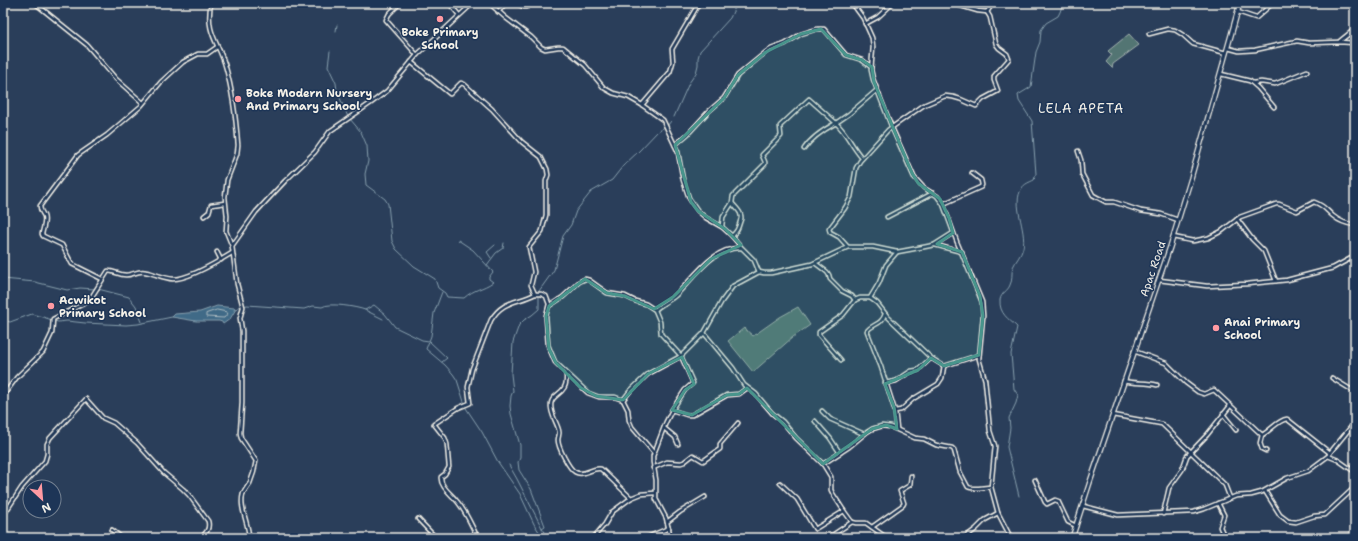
<svg xmlns="http://www.w3.org/2000/svg" width="1358" height="541" font-family="'Shantell Sans',sans-serif">
<style>
.green{fill:#537473;stroke:#a4b2ae}
.water{fill:#406a87;stroke:#88a0ae}
.lines{fill:none;stroke-linecap:round;stroke-linejoin:round}
.shore{stroke:#acbbc1;stroke-width:1}
.stream{stroke:#88a0ae;stroke-width:1}
.minor-casing{stroke:#f4f1e8;stroke-width:5.5}
.secondary-casing{stroke:#f4f1e8;stroke-width:6}
.minor{stroke:#1d3557;stroke-width:2.5}
.secondary{stroke:#1d3557;stroke-width:3.5}
.marked{fill:#48958c;fill-opacity:0.2;stroke:#48958c;stroke-width:3;stroke-linejoin:round}
.poi-dot{fill:#ff9aa2;stroke:#1d3557;stroke-width:1.5}
.labels{text-anchor:middle;dominant-baseline:central;stroke-width:3;stroke-linejoin:round;paint-order:stroke}
.poi-label{font-size:11px;font-weight:bold;fill:#f4f1e8;stroke:#1d3557;text-anchor:start}
.street-label{font-size:11px;fill:#f4f1e8;stroke:#1d3557}
.quarter-label{font-size:13px;letter-spacing:1px;fill:#f4f1e8;stroke:#1d3557}
</style>
<rect width="100%" height="100%" fill="#2a3e5a"/>
<filter id="ink" filterUnits="userSpaceOnUse"><feTurbulence type="fractalNoise" baseFrequency=".025" numOctaves="2"/><feDisplacementMap in="SourceGraphic" scale="8" xChannelSelector="R" yChannelSelector="G"/><feConvolveMatrix kernelMatrix="1 2 1 2 8 2 1 2 1" color-interpolation-filters="sRGB"/></filter>
<g filter="url(#ink)">
<g class="green">
<path d="M1129,34L1139,45L1113,64L1112,68L1106,62L1112,55L1108,51Z"/>
<path d="M798,307L810,325L793,337L753,372L728,341L744,328L753,336L780,317Z"/>
</g>
<path class="water" d="M217,306L234,308L236,309L230,319L223,324L222,322L219,321H196L172,317L175,314L200,312Z"/>
<g class="lines">
<path class="shore" d="M217,310L227,312L228,313L224,318L206,317V314Z"/>
<g class="stream">
<path d="M336,31L337,25"/>
<path d="M330,51L328,66L336,83L337,91L348,117"/>
<path d="M674,117L689,83L696,73L698,65V58L700,51L730,18L737,3"/>
<path d="M350,119L361,132L367,146L368,161L365,174L366,185L385,199L388,204L392,241L396,249L414,266L435,279L438,288L445,293L447,297L464,298C474,289 483,289 493,282L489,279V277L493,272L473,250L458,240"/>
<path d="M491,258L487,252L495,245"/>
<path d="M487,265L496,253L503,248L504,243"/>
<path d="M3,279L35,282L67,290L80,288L95,289"/>
<path d="M98,289L129,297L136,306L142,322"/>
<path d="M442,292L434,313L431,336L426,349L445,365L453,374L457,380L466,408L482,432L498,462L520,494L534,524L543,538"/>
<path d="M234,310L239,307L247,305L304,309L313,306L322,307C329,302 357,307 365,310C371,313 377,316 383,319"/>
<path d="M365,310L374,305L385,314L395,327L422,340L429,341L447,358L442,362"/>
<path d="M3,320L10,322L32,314L43,317L58,322L67,321L85,323L126,325L138,324L172,317"/>
<path d="M509,465L517,479L542,528L547,535L550,538"/>
<path d="M1019,496L1007,447L1010,428L1009,418L1016,403L1018,395L1014,389L1011,354L1017,327C1009,319 999,314 1000,300C1001,293 1008,291 1010,285C1013,280 1011,273 1013,267C1016,260 1021,256 1023,248C1027,229 1011,204 1022,188C1024,184 1030,182 1034,180L1036,174L1032,121L1019,101L1018,95L1031,87L1036,52L1040,42L1041,30L1046,23L1058,16L1060,12L1063,3"/>
<path d="M542,528L545,526L531,489L519,470L518,462L520,458V445L511,414L510,406L511,396L513,391L511,374L513,342L519,325L524,320L532,315L539,309V291L554,270L563,236L571,225L576,211L591,192L612,180L623,166L639,151L658,131L668,125L671,121"/>
</g>
<g class="minor-casing">
<g id="minor">
<path d="M211,3C205,34 219,42 226,68C233,93 236,119 238,145L237,154L227,180L225,197L227,216L226,231L232,246L237,284L243,307L240,318L242,331V403L240,433L241,438L256,461C255,468 253,476 250,483C248,486 245,490 243,494C239,509 249,523 249,538"/>
<path d="M400,3L389,14L386,20L417,55"/>
<path d="M449,3L459,15"/>
<path d="M489,3L506,18L531,37L541,47L545,49L558,47H563L585,65L604,88L613,93L628,97L642,105L663,120L678,152L683,180L689,198L698,211L706,218L722,227L732,236L742,248L754,260L759,272"/>
<path d="M516,3L524,7H527L529,3"/>
<path d="M852,3L863,18L872,38L873,47L871,70L873,79L892,128L914,177L924,188L937,196L943,204L957,242L982,302L983,316L979,359L985,380L990,431L995,446L991,487L998,513L1011,538"/>
<path d="M951,3L978,11L987,12"/>
<path d="M36,4L87,45L116,79L143,103"/>
<path d="M498,12L506,3"/>
<path d="M987,12L993,3"/>
<path d="M1238,12L1256,18L1273,3"/>
<path d="M865,24L878,17L893,3"/>
<path d="M1149,34L1168,29L1175,30L1183,35L1193,44L1226,53"/>
<path d="M1340,41L1355,29"/>
<path d="M1228,48L1239,51L1255,50L1297,41L1309,43L1340,42L1355,43"/>
<path d="M411,62L450,94L461,83L464,84L492,109L522,142L541,157L547,169L548,175L546,181V215L542,231L529,247L534,272L531,285L535,294H541L546,296L549,304L546,316L548,345L555,362L588,393L599,397H615L623,400L628,410L629,420L632,427L654,453"/>
<path d="M1221,74L1250,81L1258,88L1274,107"/>
<path d="M1253,83L1261,82L1275,84L1307,71"/>
<path d="M642,105L670,72L673,62L672,49L699,3"/>
<path d="M675,145L688,134L709,111L724,98L738,75L766,52L771,49L785,44L801,34L817,29H824L846,55L862,60L871,67"/>
<path d="M804,149C811,138 825,129 836,123C847,133 852,147 862,158"/>
<path d="M1078,151L1081,160L1082,174L1093,195L1106,202H1114L1141,211L1161,214L1178,220"/>
<path d="M943,204L981,187L982,185L981,180L972,173"/>
<path d="M204,216L209,212L211,205L225,203"/>
<path d="M887,217L933,193"/>
<path d="M1237,219L1252,239L1264,251L1276,281"/>
<path d="M722,226L723,217L732,203L733,196L765,164V162L762,155L781,136L780,126L809,99L836,123L849,114L877,90"/>
<path d="M732,236C737,231 738,229 740,222C744,214 737,209 732,203"/>
<path d="M1173,237L1193,241L1208,238L1222,231L1240,217L1276,204H1279L1297,211L1314,202C1325,206 1326,210 1333,216C1339,221 1347,224 1355,225"/>
<path d="M935,245L962,252"/>
<path d="M232,246L256,212L285,181L315,152L330,131L371,103L387,91L417,55L473,3"/>
<path d="M848,247L839,237L830,232L829,229L845,208L851,197L856,168L860,161L888,130L924,105L945,96L953,97L960,99L976,106L983,99L998,91L994,80V76L1009,59L1007,54L999,48L996,44L990,17L987,12"/>
<path d="M217,252L221,260"/>
<path d="M815,263L827,272L829,275L830,279L842,291L852,296L855,300"/>
<path d="M759,272L764,273H771L812,264L848,247H873L897,252L924,247L934,245L953,233"/>
<path d="M102,279L72,264L62,245L43,236L42,234C43,228 46,222 44,216C42,212 40,211 40,206L78,155L107,135L141,106L161,82L183,62L198,54H207L217,47"/>
<path d="M1159,280L1207,286L1247,284L1287,280L1333,268L1355,256"/>
<path d="M870,298L879,283L886,265L897,252"/>
<path d="M549,306L563,297L579,282L585,279L589,280L607,293L625,296L635,301L646,304L655,310"/>
<path d="M885,314C881,326 873,323 867,331L881,367L895,411"/>
<path d="M704,333L733,368L744,385L756,394L772,413L783,422L796,438L823,464L831,477V490L833,494L844,511L852,522L856,523H866L887,538"/>
<path d="M1134,351L1166,363L1186,383L1198,392L1204,394L1214,390L1262,435C1270,431 1278,420 1287,419L1330,453"/>
<path d="M841,360L819,335V332L843,315L855,300L860,298H870L877,303L888,317L931,358L944,366L979,355"/>
<path d="M566,373C569,396 552,392 551,404C550,414 557,422 559,431C560,434 558,437 558,440C558,447 569,469 575,472C584,477 592,467 601,469L631,498L641,494L655,493"/>
<path d="M1332,378L1355,392"/>
<path d="M1124,381C1136,384 1146,382 1157,385"/>
<path d="M885,383L896,381L911,371L918,370L931,358"/>
<path d="M3,396L17,377L43,352L52,333L53,319L89,301L108,271C114,271 119,275 126,275C133,275 138,270 146,272C156,274 163,278 173,279C188,279 219,261 232,253"/>
<path d="M623,400L630,391L648,374L681,356L661,334L660,322L655,310C661,304 669,301 675,296C694,278 712,247 741,248"/>
<path d="M672,410L687,415H692L727,395L739,394L747,388"/>
<path d="M822,411L830,419L864,434"/>
<path d="M1223,414L1236,430"/>
<path d="M1113,415L1162,424L1225,485L1230,498"/>
<path d="M815,421L830,438L840,453"/>
<path d="M664,428L675,437L678,444"/>
<path d="M897,429L895,411L901,410L913,399L938,384L942,378L944,366"/>
<path d="M1262,435L1260,443L1262,449L1266,451"/>
<path d="M1329,454L1355,422"/>
<path d="M823,464L849,447L867,432L872,429L882,426L891,427L915,438L924,439L936,445L952,448L954,450L960,472L968,487C973,490 984,487 991,487"/>
<path d="M653,468L667,462L681,463L684,462L693,455L703,461L720,449V444L738,423"/>
<path d="M1035,480L1045,502L1047,504L1055,500L1058,501L1068,522L1076,526"/>
<path d="M780,483L797,499L815,529L844,511"/>
<path d="M1265,491L1280,515L1288,521L1296,522L1314,516L1325,515L1355,487"/>
<path d="M1218,503L1224,515L1220,527L1225,538"/>
<path d="M1083,506L1118,515L1194,512L1204,509L1236,496L1251,495L1262,492L1287,478L1308,471L1328,456L1338,460L1355,472"/>
<path d="M1163,514L1169,488L1182,470L1187,456L1207,435L1230,406"/>
<path d="M3,516L22,487L45,461L47,454V444L50,438L86,399L103,418L114,423L137,443L164,473L183,489L189,495L208,521C210,529 206,533 201,538"/>
<path d="M418,519L436,538"/>
<path d="M667,522L680,512L705,497"/>
<path d="M872,527L903,505L904,503L900,491L910,485L911,476"/>
<path d="M112,530L122,538"/>
<path d="M594,537L605,524L612,512L631,498"/>
<path d="M648,537L669,528"/>
<path d="M478,538C471,525 466,511 456,500C450,493 440,486 441,477L445,474L449,467L447,444L445,438L434,424L458,408L470,403L468,387L472,369L491,320C503,300 518,303 535,294"/>
<path d="M671,538L666,518L656,499V480L653,462V456L666,422L672,410L685,390L693,383L681,356L704,333L722,301L733,286L759,272"/>
<path d="M828,538L852,522"/>
<path d="M964,538L976,529L985,520L998,513"/>
</g>
</g>
<g class="secondary-casing">
<path id="secondary" d="M1072,538L1090,482L1170,247L1191,178L1240,3"/>
</g>
<use href="#minor" class="minor"/>
<use href="#secondary" class="secondary"/>
</g>
</g>
<path class="marked" d="M821,29L846,55L862,60L872,67L874,82L912,173L918,183L940,199L949,218L953,233L937,244L962,252L980,296L983,316L979,355L944,366L931,358L918,370L885,384L894,407L897,429L886,425L872,429L823,464L747,388L739,394L727,395L692,415L672,410L685,390L694,384L682,357L648,374L623,400L596,396L581,388L556,363L549,349L546,316L549,306L585,279L607,293L625,296L654,309L673,297L711,259L741,245L725,229L698,211L691,202L675,145L724,98L738,75L766,52L801,34Z"/>
<g class="poi-dot">
<circle cx="440" cy="19" r="4"/>
<circle cx="238" cy="99" r="4"/>
<circle cx="51" cy="306" r="4"/>
<circle cx="1216" cy="328" r="4"/>
</g>
<g class="labels">
<g class="poi-label">
<text x="440" y="32" text-anchor="middle">Boke Primary<tspan x="440" dy="13">School</tspan></text>
<text x="246" y="93">Boke Modern Nursery<tspan x="246" dy="13">And Primary School</tspan></text>
<text x="59" y="300">Acwikot<tspan x="59" dy="13">Primary School</tspan></text>
<text x="1224" y="322">Anai Primary<tspan x="1224" dy="13">School</tspan></text>
</g>
<g class="street-label">
<text transform="translate(1153 269) rotate(-71)">Apac Road</text>
</g>
<g class="quarter-label">
<text x="1081" y="108">LELA APETA</text>
</g>
</g>
<rect width="1358" height="541" fill="none" stroke="#1d3557" stroke-width="16"/>
<rect x="8" y="8" width="1342" height="525" fill="none" stroke="#f4f1e8" stroke-width="1.5" filter="url(#ink)"/>
<g transform="translate(42 499) rotate(154)"><circle r="19" fill="#1d3557" stroke="#738091"/>
<path d="M0-3L7 15L0 10L-7 15Z" fill="#ff9aa2"/>
<text y="-6" font-size="11" font-weight="bold" text-anchor="middle" fill="#f4f1e8">N</text>
</g>
</svg>
